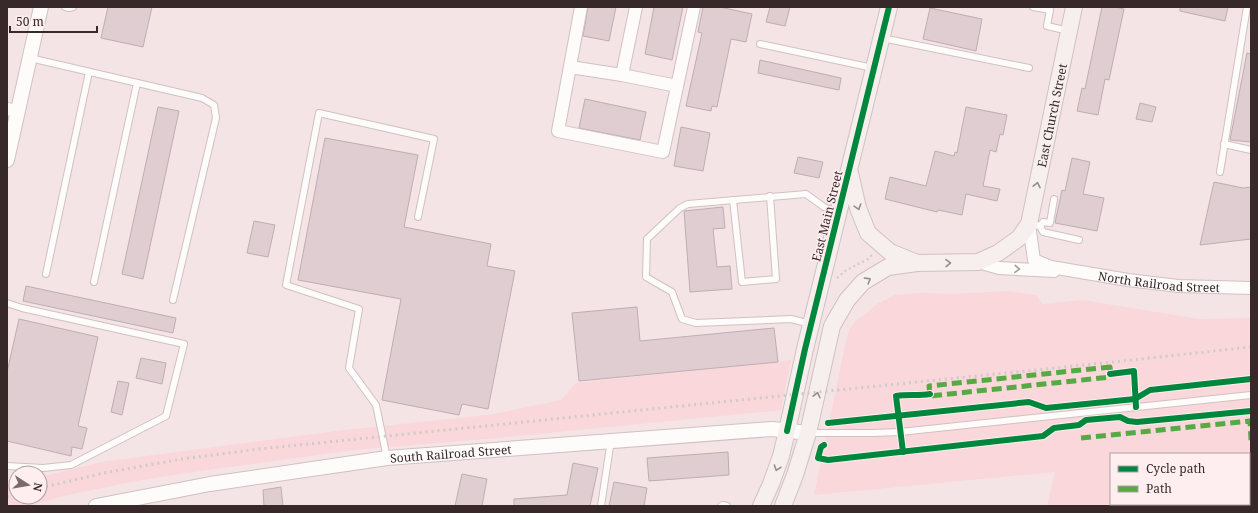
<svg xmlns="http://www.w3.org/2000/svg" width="1258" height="513" font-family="'Noto Serif',serif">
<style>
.built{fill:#fad7da;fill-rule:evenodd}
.building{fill:#e0cdd2;stroke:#bcaeb1}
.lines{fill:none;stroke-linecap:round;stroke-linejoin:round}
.service-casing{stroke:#d0c1c2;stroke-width:8}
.minor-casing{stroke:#d0c1c2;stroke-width:14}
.tertiary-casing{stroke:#d0c1c2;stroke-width:16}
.secondary-casing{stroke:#d0c1c2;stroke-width:18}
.path{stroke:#cfc8c8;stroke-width:2;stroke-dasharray:2 3;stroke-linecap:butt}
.service{stroke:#fefbfb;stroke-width:6}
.minor{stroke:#fefbfb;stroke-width:12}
.tertiary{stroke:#fefbfb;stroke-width:14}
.secondary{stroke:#f6efee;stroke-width:16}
.rail{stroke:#cfcacb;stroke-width:3;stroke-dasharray:2 4;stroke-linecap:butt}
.quiet{stroke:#5a4;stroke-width:5;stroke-dasharray:10 5;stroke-linecap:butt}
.cycleway-casing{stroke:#ffeeef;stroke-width:8}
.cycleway{stroke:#00873e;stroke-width:6}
.oneway{stroke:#968c8c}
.oneway2{stroke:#a49c9c}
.labels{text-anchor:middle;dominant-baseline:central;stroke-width:3;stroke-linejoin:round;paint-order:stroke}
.street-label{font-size:12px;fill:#372829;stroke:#ffeeef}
</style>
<rect width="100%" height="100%" fill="#f5e4e5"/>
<g class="built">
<path d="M1006,291L1037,295L1042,304L1083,300L1199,319L1251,318V506H1047L1055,472L814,495L846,341L849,330L854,323L877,304L895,295L922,293L954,294ZM1111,454H1249V504H1111Z"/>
<path d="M791,360L781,410L498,438L355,450L193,472L136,481L68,495L28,506H7V484L16,482V497H40V477L101,462L344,430L488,415L561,400L576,383Z"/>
</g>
<g class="building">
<path d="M108,7H152L143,47L101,38Z"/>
<path d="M588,7H616L609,41L583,36Z"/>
<path d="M654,7H683L672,60L645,54Z"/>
<path d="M703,7H720L752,14L746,42L731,39L717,107L712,106L711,111L686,106L702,33L698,32Z"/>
<path d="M770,7H790L785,26L766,22Z"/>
<path d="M1102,7H1116L1124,9L1109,80L1105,79L1098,115L1077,111L1082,88L1085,89Z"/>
<path d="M1180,7H1228L1225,21L1180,11Z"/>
<path d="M930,8L982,19L976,51L923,39Z"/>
<path d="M1247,53L1251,54V142L1230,140Z"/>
<path d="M760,60L841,78L839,90L758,73Z"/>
<path d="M585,99L646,112L640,140L579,128Z"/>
<path d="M1140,103L1156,107L1152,122L1136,119Z"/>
<path d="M158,107L179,111L143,279L122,274Z"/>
<path d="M966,107L1007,115L1003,135L1000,134L996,152L990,150L983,186L1000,189L997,201L966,194L962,215L938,210L937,212L885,199L890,177L926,186L935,151L954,156L955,152L957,153Z"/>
<path d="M681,127L710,133L703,171L674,166Z"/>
<path d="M325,138L418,155L404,227L491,244L487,266L515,271L488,409L462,404L459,415L382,400L401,299L298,280Z"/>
<path d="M798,157L823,162L819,178L794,173Z"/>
<path d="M1072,158L1090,162L1083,194L1104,198L1097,231L1055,223L1062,190L1065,191Z"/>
<path d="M1214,182L1243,188L1251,187V239L1200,245Z"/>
<path d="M723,207L725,228L713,229L717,267L730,266L732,289L690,292L684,211Z"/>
<path d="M254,221L275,225L268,257L247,253Z"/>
<path d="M26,286L176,318L173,333L23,301Z"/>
<path d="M637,307L640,341L774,328L778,362L579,381L572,313Z"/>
<path d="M19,319L98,337L78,426L87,428L82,449L72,447L71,456L7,441V372Z"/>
<path d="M141,358L166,363L162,384L136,378Z"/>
<path d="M118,381L129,383L122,415L111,412Z"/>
<path d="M728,452L729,475L649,481L647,458Z"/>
<path d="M573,463L598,468L590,506H514V499L567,495Z"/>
<path d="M462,474L487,479L482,506H455Z"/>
<path d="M614,482L647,488L644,506H609Z"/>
<path d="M281,487L283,506H264L263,490Z"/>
</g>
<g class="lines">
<g class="service-casing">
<g id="service">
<path d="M65,7L69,8L73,7"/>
<path d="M1033,7L1050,10L1047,26L1069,31"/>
<path d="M882,38L1029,68"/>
<path d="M760,44L873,68"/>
<path d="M30,58L202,98L214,105L216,118L173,300"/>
<path d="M1224,144L1251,150"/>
<path d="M1220,172L1247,7"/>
<path d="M733,200L742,282L776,279L770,196"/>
<path d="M1030,224L1040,226L1043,232L1079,240"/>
<path d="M1040,226L1043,222L1050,223L1054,199"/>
<path d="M46,274L89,72"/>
<path d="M94,282L137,83"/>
<path d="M7,303L22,308L184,344L166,416L71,465L43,468L7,466"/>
<path d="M811,324L791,319L696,323L682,319L672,292L646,277L647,239L680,208L688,204L806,194L824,207L837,212"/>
<path d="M809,433H874L900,432L1251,395"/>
<path d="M387,458L376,405L349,368L359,309L286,285L319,113L434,139L418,217"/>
<path d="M601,506L611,440"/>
<path d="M721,506L723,505L727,506"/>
</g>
</g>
<g class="minor-casing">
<g id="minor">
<path d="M581,7L558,131L663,152L694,7"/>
<path d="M570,67L622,75L677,86"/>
<path d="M622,75L636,7"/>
<path d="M7,109L17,111"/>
<path id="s1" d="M1029,224L1034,260L1051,267L1128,280L1178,286L1251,288"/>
<path d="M978,262L999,268L1054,271"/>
</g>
</g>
<g class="tertiary-casing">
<g id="tertiary">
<path d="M7,160L41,7"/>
<path id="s2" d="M96,506L210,484L387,458L772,429L808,433"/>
</g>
</g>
<g class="secondary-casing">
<g id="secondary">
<path id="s3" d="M850,173L858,208L868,233L890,252L917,263L978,262L998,253L1019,238L1029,224L1074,7"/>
<path d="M761,506L771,484L781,456L787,431L805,349L889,7"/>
<path d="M783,506L795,475L808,433L832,326L847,300L863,282L888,267L917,263"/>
</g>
</g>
<path class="path" d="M837,278L845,271L868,259L873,254"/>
<use href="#service" class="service"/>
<use href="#minor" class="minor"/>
<use href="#tertiary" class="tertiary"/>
<use href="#secondary" class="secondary"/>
<g class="rail">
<path d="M40,488L104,473L182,459L259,449L1104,363L1251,347"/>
<path d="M7,497L16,494"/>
</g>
<g class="quiet">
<path d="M1110,367L1111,377L930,396L929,386Z"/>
<path d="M1081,438L1250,421L1251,440"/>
</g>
<g class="cycleway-casing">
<g id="cycleway">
<path d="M1110,374L1134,371L1136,407"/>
<path d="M828,423L1029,402L1046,408L1135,399L1150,390L1251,379"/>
<path d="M787,431L805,349L889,7"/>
<path d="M824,445L821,447L818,458L828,460L1043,436L1054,428L1079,425L1086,420L1120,417L1128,421L1137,422L1251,411"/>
<path d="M903,452L896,396C908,394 918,396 930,394"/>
</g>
</g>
<use href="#cycleway" class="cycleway"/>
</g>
<defs><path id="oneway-chevron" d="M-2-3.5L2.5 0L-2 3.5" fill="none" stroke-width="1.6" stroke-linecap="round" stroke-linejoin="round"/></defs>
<g class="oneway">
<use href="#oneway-chevron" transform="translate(1037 185) rotate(-78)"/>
<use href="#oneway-chevron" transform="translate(858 207) rotate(73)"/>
<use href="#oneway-chevron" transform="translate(948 263) rotate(-1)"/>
<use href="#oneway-chevron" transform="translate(868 280) rotate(-32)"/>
<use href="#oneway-chevron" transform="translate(817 395) rotate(-77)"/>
<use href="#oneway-chevron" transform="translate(777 468) rotate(109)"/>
</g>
<use class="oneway2" href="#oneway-chevron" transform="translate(1017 269) rotate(3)"/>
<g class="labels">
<g class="street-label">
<text stroke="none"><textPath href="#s3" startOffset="358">East Church Street</textPath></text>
<text transform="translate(827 216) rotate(-76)">East Main Street</text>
<text stroke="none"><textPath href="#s1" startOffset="164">North Railroad Street</textPath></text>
<text stroke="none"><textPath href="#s2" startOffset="359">South Railroad Street</textPath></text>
</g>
</g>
<rect width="1258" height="513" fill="none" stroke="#372829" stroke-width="16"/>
<rect x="1110" y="453" width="140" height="52" fill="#ffeeef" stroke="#af9fa0"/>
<rect x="1118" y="466" width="20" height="6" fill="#00873e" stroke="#af9fa0"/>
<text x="1146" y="473" font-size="12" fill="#372829">Cycle path</text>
<rect x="1118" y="486" width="20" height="6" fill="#55aa44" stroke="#af9fa0"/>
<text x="1146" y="493" font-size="12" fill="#372829">Path</text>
<g transform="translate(28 485) rotate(102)"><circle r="19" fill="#ffeeef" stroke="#af9fa0"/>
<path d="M0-3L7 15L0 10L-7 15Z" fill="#7a6a6b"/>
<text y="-6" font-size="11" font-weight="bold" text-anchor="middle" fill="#372829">N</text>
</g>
<path d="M10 26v6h87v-6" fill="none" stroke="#372829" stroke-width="2"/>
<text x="16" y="26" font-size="12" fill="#372829" stroke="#ffeeef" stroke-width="3" paint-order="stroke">50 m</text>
</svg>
